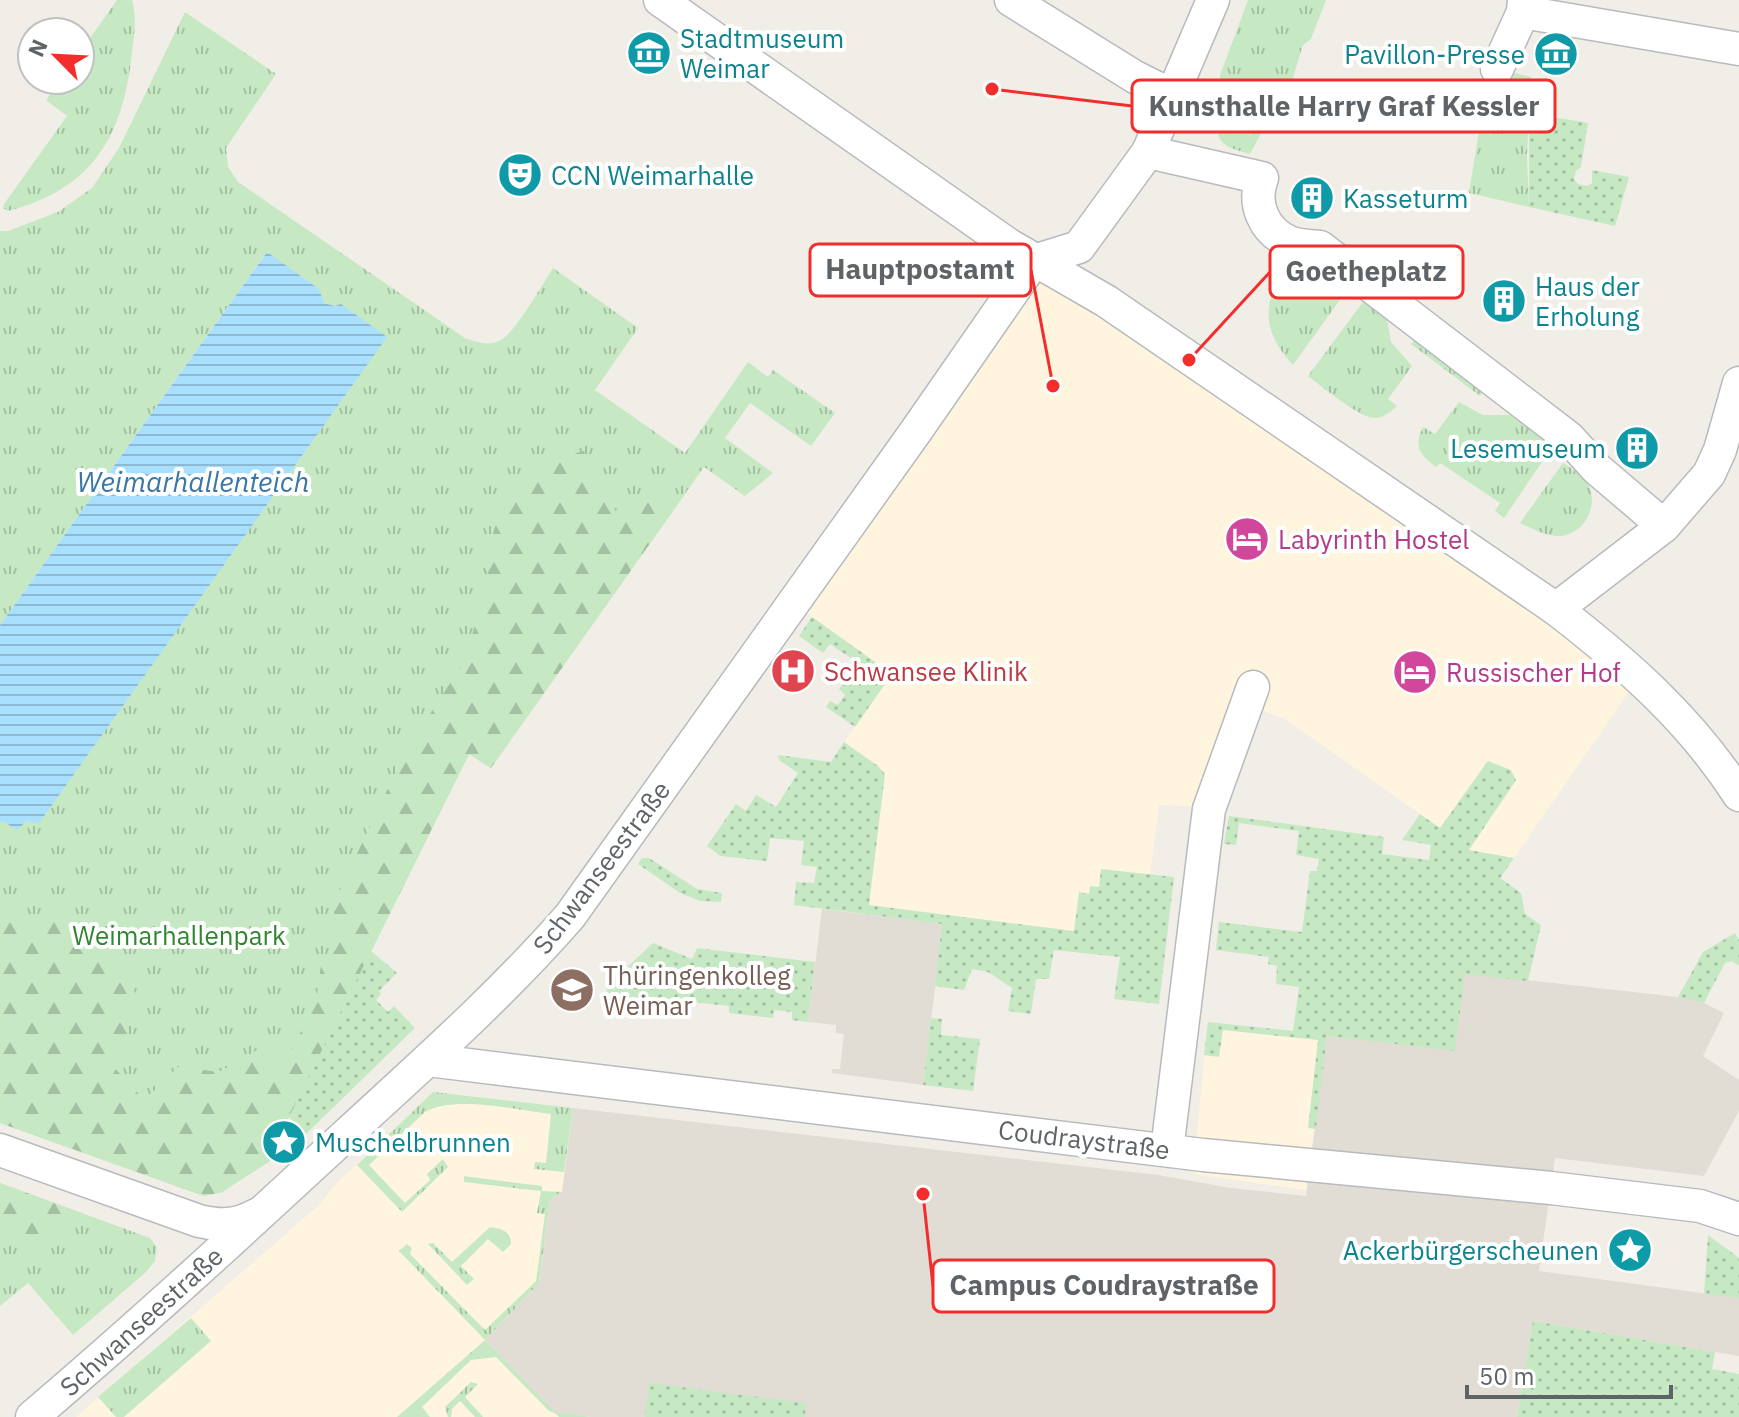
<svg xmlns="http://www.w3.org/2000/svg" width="1739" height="1417" font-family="'IBM Plex Sans',sans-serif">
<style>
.commercial{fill:#fff5de}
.education{fill:#e1ddd5}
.grass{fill:url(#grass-tufts)}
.forest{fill:url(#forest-firs)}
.garden{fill:url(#garden-dots)}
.water{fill:url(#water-rules)}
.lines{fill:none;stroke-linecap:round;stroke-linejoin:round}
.minor-casing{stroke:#b7babe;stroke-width:35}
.minor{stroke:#fff;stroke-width:32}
.labels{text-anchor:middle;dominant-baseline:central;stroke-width:8;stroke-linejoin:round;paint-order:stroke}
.culture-label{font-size:26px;fill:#0d838f;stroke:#fff;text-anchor:start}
.hotel-label{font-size:26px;fill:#b23c85;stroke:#fff;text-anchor:start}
.health-label{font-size:26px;fill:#be3a42;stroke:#fff;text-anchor:start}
.street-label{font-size:26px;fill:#5e6368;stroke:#fff}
.park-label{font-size:26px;fill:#328530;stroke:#fff}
.education-label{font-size:26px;fill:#785e54;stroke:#fff;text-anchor:start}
.water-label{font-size:28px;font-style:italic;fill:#3a76a6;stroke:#fff}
.leader{fill:none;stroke:#f22d2c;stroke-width:3}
.callout-dot{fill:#f22d2c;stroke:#fff;stroke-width:3}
.callout{fill:#fff;stroke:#f22d2c;stroke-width:3}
.callout-label{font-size:28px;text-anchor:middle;font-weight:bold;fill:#5e6368}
</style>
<defs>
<pattern id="grass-tufts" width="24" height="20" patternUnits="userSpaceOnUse" patternTransform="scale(2)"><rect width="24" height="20" fill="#c6e9c3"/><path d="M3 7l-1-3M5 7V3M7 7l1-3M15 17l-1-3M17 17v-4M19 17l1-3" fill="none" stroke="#a4c0a2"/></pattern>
<pattern id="forest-firs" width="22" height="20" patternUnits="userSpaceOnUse" patternTransform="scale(2)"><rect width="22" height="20" fill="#c6e9c3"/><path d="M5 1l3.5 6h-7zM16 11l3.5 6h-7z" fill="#a4c0a2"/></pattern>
<pattern id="garden-dots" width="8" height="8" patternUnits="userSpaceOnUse" patternTransform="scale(2)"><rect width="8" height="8" fill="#c6e9c3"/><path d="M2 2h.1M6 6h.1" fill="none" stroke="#a4c0a2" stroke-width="1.8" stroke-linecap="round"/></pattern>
<pattern id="water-rules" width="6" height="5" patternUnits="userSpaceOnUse" patternTransform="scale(2)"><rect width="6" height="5" fill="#a9e0ff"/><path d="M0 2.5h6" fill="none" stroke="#8db9d2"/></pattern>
</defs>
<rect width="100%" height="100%" fill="#f1eee7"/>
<g class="commercial">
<path d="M1028,264L1215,387L1635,683L1514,858L1468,850L1516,781L1487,761L1440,828L1285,719L1241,703L1201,807L1159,805L1150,875L1101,870L1099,887L1090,894L1079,893L1074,931L868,905L885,775L878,766L844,742L892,674L794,604Z"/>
<path d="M1208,1022L1327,1036L1306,1190L1193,1174Z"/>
<path d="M433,1092L573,1108L562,1192L555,1412L592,1417H76L319,1205L335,1185Z"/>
</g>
<g class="education">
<path d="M822,909L943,924L923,1085L832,1073V1069H840L844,1034L836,1033V1025L808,1022Z"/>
<path d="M1464,973L1678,997L1704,1003L1724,1013L1703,1056L1739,1080V1111L1704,1176L1555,1158L1539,1271L1739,1298V1356L1533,1321L1517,1417H592L555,1413L485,1340L539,1283L550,1200L562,1192L573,1108L1158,1175L1231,1188L1306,1196L1327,1036L1455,1050Z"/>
</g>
<g class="grass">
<path d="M117,0H132C138,20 133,41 131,61C121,141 89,190 8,211L3,208L4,204L67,116L46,100L60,80H80V52Z"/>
<path d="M1248,0H1326L1311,39L1303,45L1283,110L1264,128L1250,154C1237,150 1223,148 1218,135L1220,75Z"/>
<path d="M185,12L276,74L226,148L228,167L238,182L465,338C477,342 489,347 501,340C517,330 542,285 553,268L638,328L595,390L685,453L748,362L768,377L773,370L835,413L811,446L750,403L725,438L773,473L745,496L704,467L491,768L469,754L289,1117L270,1161L222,1192L204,1196L0,1123V822L341,305L335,306L324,303L319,294L266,253L0,625V231H8L58,212L92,188L119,148Z"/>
<path d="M1510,72L1531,77L1527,155L1529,207L1469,193L1479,131L1490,133L1498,88Z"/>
<path d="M1287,268C1299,273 1306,274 1318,268L1347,290L1293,365C1263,333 1260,303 1287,268Z"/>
<path d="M1363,302L1387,319L1391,342L1412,366L1388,399L1397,406C1390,412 1384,418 1374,418C1358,417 1323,387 1308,376Z"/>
<path d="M1420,333L1488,385L1480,396L1411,344Z"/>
<path d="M1459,402L1483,415H1512L1553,446L1504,518L1495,511L1500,503L1440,463L1436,467C1420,455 1413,446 1423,427L1435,434Z"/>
<path d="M1563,463C1569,467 1578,472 1583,477C1604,500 1585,538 1556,536C1543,535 1531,528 1520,523Z"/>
<path d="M433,1092L573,1108L564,1172L534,1169L535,1162L546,1163L551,1114C516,1110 455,1095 425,1112L369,1165L405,1203L430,1180L427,1174L443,1159L448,1167L402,1212L357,1165Z"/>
<path d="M464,1176L542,1186V1191L562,1192L550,1200L539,1283L485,1340L555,1412L592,1417H559L555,1413L549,1411L496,1357L471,1360L422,1407L430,1417H397L485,1340L399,1251L407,1244L412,1248L410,1254L485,1330L536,1281L545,1214L537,1213L541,1191L464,1182Z"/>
<path d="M0,1183L150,1238L157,1247L155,1261L145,1273L73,1335L28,1283L0,1306Z"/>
<path d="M490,1227C502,1229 511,1231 511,1244L503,1252L488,1239L461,1266L474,1279L467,1285L428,1244L433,1243L452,1262Z"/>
<path d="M191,1318L211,1341L124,1417H116L98,1397Z"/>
<path d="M471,1382L478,1384L465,1397L483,1417H475L460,1401L452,1409L451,1417H448L445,1407Z"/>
</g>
<g class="forest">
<path d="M584,451L591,483L616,490L613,508L626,522L640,502L685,494L491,768L469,754L289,1117L270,1161L222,1192L204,1196L0,1123V921L10,923L56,917L90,924L140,1000L112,1065L144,1100L178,1067L219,1072L257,1050L284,1063L316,1004L321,964L338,946L333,904L407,749L466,659L486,582L494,530L508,495L536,464Z"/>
<path d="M0,1183L84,1214L66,1232L16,1247L0,1218Z"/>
</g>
<g class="garden">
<path d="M1529,113L1588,123L1581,167L1576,171L1574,179L1578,184L1587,186L1592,183V170L1629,177L1615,226L1529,207Z"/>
<path d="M812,617L892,674L855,727L826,707L830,701L838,705L845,695L839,689L851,673L846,669L852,659L830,644L823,653L799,636Z"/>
<path d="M844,742L878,766L885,774L869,905L1074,931L1079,892L1089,894L1090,886L1099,887L1101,869L1174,877L1159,1004L1114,999L1120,957L1054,950L1049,979H1036L1031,1014L1008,1011L1012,988L988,972L972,969L964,990L935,986L942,924L794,905L796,882L814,883L817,867L801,865L804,841L770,838L767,861L720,856L707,846L736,804L746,811L756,795L776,807L798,773L779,760L778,755L831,762Z"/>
<path d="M1488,761L1511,770L1516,780L1469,850L1514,858L1500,878L1521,893L1525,914L1541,925L1528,981L1465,974L1455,1051L1327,1036L1316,1129L1308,1128L1318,1040L1223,1030L1219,1057L1204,1055L1208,1022L1293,1031L1299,987L1276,984L1277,966L1268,964L1269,957L1216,950L1219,922L1302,932L1310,871H1317L1319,859L1296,855L1299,831L1239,823L1236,845L1224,844L1229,816L1384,837L1382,854L1429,860L1431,845L1402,840L1420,814L1440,828Z"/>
<path d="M642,858H649L697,889L722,893L721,902L700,901L680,893L638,864Z"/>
<path d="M1735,933L1739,940V966L1732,961L1725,963L1704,1003L1678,997L1703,952Z"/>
<path d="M653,943L692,959L697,948L815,962L808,1022L792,1020V1012L774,1010L773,1018L729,1013V1006L656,998L655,1002L608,998L606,987Z"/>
<path d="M371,951L397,973L379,991L381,994L376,1000L388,1012L394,1006L415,1028L305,1135L289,1117Z"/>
<path d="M931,1018L942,1019L941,1035L980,1039L973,1091L923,1085Z"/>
<path d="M1708,1235L1739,1258V1298L1704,1294Z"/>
<path d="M1533,1321L1715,1352L1712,1369L1739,1374V1417H1517Z"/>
<path d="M649,1383L806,1403L805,1417H645Z"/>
</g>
<path class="water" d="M267,252L319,289L324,303L335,306L341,304L387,337L39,823L27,821L17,830L3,821L0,822V625Z"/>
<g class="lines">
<g class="minor-casing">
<g id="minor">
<path d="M660,0L1009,245L1106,301L1556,609C1626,663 1691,720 1739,795"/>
<path d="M1011,0L1135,77L1173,96"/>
<path d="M1523,12L1739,49"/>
<path d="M1497,69L1523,12L1524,0"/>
<path d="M1148,152L1262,178C1252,204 1264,231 1289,242C1298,246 1310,246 1320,247L1569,438L1597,469L1664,526"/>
<path d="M1034,261L1079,247L1148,152L1213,0"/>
<path d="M1556,609L1664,526L1709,474L1720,450L1739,383"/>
<path d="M428,1060L1203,1155L1551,1188L1700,1206L1739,1219"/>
<path d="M0,1150L199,1221C221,1226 236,1226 256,1215"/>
<path d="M1167,1150L1209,809L1253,687"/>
<path d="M32,1417C140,1325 244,1229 348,1133C424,1063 502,994 570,916L916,431L1034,261"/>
</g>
</g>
<use href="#minor" class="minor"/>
</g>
<defs>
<g id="museum-disc" transform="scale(2.3)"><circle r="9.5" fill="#0f9aa8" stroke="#fff"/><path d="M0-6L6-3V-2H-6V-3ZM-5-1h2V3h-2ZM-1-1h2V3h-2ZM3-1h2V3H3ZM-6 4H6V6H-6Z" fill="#fff"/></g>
<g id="theatre-disc" transform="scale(2.3)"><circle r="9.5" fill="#0f9aa8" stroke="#fff"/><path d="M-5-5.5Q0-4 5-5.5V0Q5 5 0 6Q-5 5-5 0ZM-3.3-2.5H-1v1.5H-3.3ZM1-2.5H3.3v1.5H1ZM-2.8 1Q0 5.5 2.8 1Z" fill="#fff"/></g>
<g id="building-disc" transform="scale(2.3)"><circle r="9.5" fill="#0f9aa8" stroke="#fff"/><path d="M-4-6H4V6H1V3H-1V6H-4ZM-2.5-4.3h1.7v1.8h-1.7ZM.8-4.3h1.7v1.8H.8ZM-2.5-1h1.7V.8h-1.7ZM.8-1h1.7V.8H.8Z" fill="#fff"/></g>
<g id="hotel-disc" transform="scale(2.3)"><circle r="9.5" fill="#d1479c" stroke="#fff"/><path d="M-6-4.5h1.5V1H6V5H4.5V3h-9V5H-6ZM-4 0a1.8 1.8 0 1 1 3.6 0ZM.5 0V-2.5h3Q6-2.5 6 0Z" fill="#fff"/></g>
<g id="hospital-disc" transform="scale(2.3)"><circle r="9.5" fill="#e0444e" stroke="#fff"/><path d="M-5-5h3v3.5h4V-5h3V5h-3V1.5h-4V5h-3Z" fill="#fff"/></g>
<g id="school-disc" transform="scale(2.3)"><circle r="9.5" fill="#8d6e63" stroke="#fff"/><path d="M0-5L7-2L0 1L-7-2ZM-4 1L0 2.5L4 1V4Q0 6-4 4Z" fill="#fff"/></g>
<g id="sight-disc" transform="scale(2.3)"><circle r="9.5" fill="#0f9aa8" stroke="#fff"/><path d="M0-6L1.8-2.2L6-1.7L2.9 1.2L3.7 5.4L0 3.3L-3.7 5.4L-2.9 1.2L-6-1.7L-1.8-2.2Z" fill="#fff"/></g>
</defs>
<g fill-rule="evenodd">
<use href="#museum-disc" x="649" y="53"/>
<use href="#museum-disc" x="1556" y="54"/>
<use href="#theatre-disc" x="520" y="175"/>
<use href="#building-disc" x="1312" y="198"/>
<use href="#building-disc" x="1504" y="301"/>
<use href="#building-disc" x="1637" y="448"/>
<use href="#hotel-disc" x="1247" y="539"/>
<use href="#hospital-disc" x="793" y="671"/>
<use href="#hotel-disc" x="1415" y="672"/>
<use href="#school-disc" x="572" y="990"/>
<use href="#sight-disc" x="284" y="1142"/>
<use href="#sight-disc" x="1630" y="1250"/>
</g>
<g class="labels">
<g class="culture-label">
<text x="680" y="38">Stadtmuseum<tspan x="680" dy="30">Weimar</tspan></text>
<text x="1525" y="54" text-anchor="end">Pavillon-Presse</text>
<text x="551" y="175">CCN Weimarhalle</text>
<text x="1343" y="198">Kasseturm</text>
<text x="1535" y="286">Haus der<tspan x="1535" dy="30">Erholung</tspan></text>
<text x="1606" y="448" text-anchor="end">Lesemuseum</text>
<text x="315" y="1142">Muschelbrunnen</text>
<text x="1599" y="1250" text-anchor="end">Ackerbürgerscheunen</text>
</g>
<g class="hotel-label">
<text x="1278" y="539">Labyrinth Hostel</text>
<text x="1446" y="672">Russischer Hof</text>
</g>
<g class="health-label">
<text x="824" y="671">Schwansee Klinik</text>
</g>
<g class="street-label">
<text transform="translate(601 867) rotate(-53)">Schwanseestraße</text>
<text transform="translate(1084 1139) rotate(7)">Coudraystraße</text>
<text transform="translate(141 1321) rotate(-42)">Schwanseestraße</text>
</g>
<g class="park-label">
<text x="179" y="935">Weimarhallenpark</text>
</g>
<g class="education-label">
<text x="603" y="975">Thüringenkolleg<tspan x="603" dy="30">Weimar</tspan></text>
</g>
<g class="water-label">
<text x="193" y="481">Weimarhallenteich</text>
</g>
</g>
<path class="leader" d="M992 89L1132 106M1053 386L1031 270M1189 360L1270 272M923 1194L933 1286"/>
<g class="callout-dot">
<circle cx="992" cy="89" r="8"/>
<circle cx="1053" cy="386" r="8"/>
<circle cx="1189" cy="360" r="8"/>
<circle cx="923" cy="1194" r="8"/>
</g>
<g class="callout">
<rect x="1132" y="80" width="423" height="52" rx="8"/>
<rect x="810" y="244" width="221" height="52" rx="8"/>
<rect x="1270" y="246" width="193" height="52" rx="8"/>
<rect x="933" y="1260" width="341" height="52" rx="8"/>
</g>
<g class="callout-label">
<text x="1344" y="116">Kunsthalle Harry Graf Kessler</text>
<text x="920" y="279">Hauptpostamt</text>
<text x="1366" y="281">Goetheplatz</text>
<text x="1104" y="1295">Campus Coudraystraße</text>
</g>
<g transform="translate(56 56) rotate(294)"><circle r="38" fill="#ffffff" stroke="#bfc1c3" stroke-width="2"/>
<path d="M0-6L14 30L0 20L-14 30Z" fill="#f22d2c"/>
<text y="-12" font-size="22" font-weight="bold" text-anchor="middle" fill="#5e6368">N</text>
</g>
<path d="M1467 1385v12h204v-12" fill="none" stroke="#5e6368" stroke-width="4"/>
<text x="1479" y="1385" font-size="24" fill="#5e6368" stroke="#ffffff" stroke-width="6" paint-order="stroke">50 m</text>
</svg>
